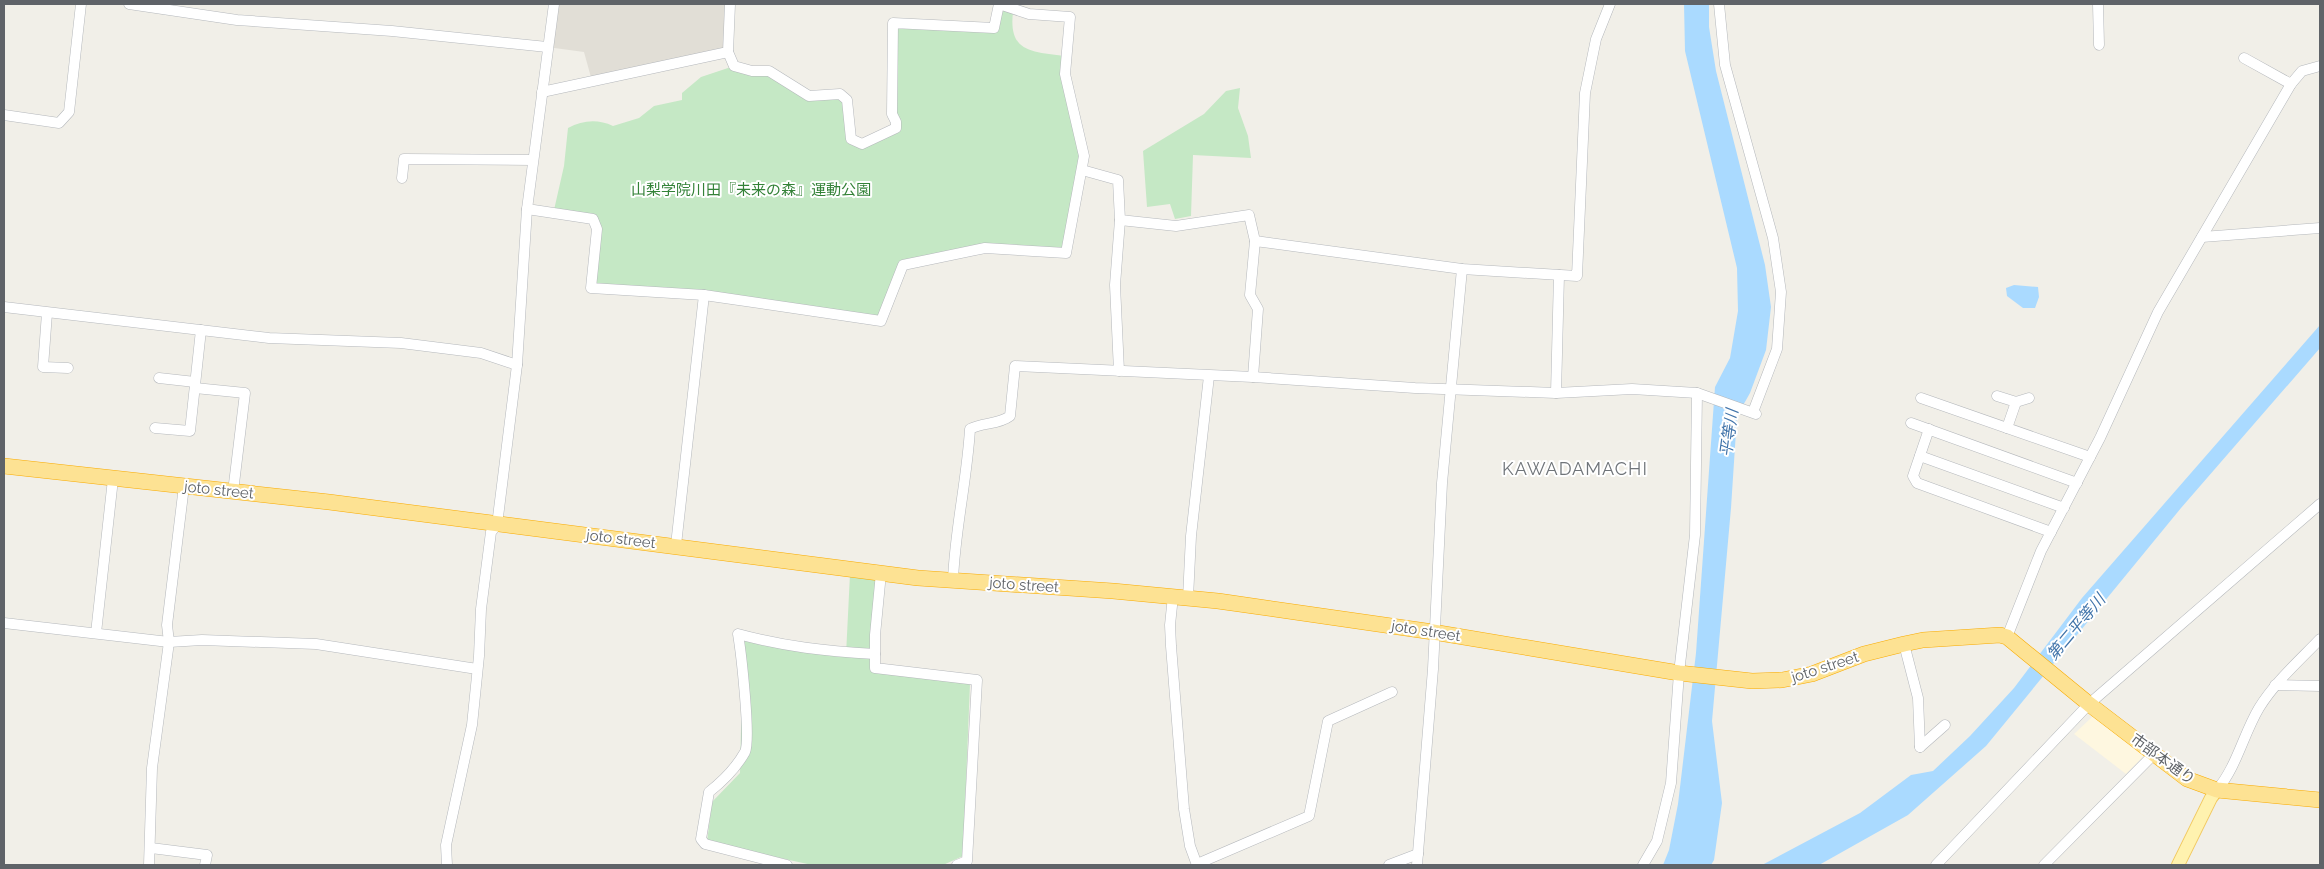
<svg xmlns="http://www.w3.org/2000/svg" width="2324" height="869" font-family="Raleway,'Noto Sans JP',sans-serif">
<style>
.commercial{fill:#fef7e0}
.education{fill:#e1ded6}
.green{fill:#c5e8c5}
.water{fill:#aadaff}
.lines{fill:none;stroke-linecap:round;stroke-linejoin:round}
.minor-casing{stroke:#b5b8bc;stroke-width:11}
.major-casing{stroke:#f2c960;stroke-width:14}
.highway-casing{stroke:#f9ab00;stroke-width:16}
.minor{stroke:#fff;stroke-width:10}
.major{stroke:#fff2af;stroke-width:12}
.highway{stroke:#fde293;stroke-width:15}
.labels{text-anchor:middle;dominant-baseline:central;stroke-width:4;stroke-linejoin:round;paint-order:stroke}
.park-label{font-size:15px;fill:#348238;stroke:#fff}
.street-label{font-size:15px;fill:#5f6368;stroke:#fff}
.water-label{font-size:16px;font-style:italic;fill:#4174aa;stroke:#fff}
.quarter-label{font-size:18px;letter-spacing:1px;fill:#70757a;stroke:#fff}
</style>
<rect width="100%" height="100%" fill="#f1efe8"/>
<path class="commercial" d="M2093,716L2146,754L2126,774L2074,734Z"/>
<path class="education" d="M554,4H730L728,52L592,81L584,52L547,47Z"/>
<g class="green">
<path d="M999,4L1013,12C1008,53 1033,52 1065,56L1084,156L1066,253L1013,248L903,265L881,321L704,295L591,288L599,222L596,217L554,210L564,166L568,128C583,120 598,119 613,126L639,118L654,106L682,100V93L701,77L734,66L769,71L809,96L840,94L851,139L862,144L896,127L893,23L994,28Z"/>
<path d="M1240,88L1238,108L1248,136L1251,158L1193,155L1191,216L1175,219L1170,204L1147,207L1143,151L1204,114L1226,91Z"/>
<path d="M850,574L878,578L871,671L970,684L963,856L943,865H812L707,842L712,802L740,773L743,640L846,655Z"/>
</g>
<g class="water">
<path d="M1684,4H1709V27L1716,71L1765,265L1771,307L1766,350L1750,393L1737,416L1731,508L1712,721L1722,803L1714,860L1711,865H1663L1669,850L1678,804L1696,653L1715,387L1730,358L1738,311L1737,268L1685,51Z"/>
<path d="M2014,285L2038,287L2039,297L2035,308H2023L2007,296L2006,288Z"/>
<path d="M2320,325V348L2181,508L1986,746L1908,815L1819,865H1762L1860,813L1911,775L1933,771L1970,736L2014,688L2082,598Z"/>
</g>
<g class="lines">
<g class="minor-casing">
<g id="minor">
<path d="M129,4L237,20L392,31L547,47"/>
<path d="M554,4L527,209L593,219L597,229L591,288L704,295L881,321L903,265L985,248L1066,253L1084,156L1065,74L1070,17L1029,14L999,4"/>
<path d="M1719,4L1725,65L1773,238L1781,292L1777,349L1753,412"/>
<path d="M2098,4L2099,45"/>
<path d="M728,52L734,66L752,71H769L809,96L840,94L847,100L851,139L862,144L896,128V122L892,114L893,23L994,28L999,4"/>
<path d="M2244,58L2291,84"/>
<path d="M542,92L728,52L730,4"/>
<path d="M4,115L59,123L69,112L81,4"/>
<path d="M1082,170L1118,180L1120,220L1176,226L1249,215L1255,241L1462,269L1577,276L1585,93L1596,39L1610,4"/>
<path d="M402,178L404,159L533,160"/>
<path d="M2202,237L2320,228"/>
<path d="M4,307L269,338L401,343L481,353L517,365L497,525L491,532L481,609L479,656L472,725L446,845L447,865"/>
<path d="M47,313L43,367L68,368"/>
<path d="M517,365L527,209"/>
<path d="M1119,371L1115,285L1120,220"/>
<path d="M1253,377L1258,309L1250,295L1255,241"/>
<path d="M159,378L195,382"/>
<path d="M195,388L245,393L233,492"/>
<path d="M1556,393L1559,275"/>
<path d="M1997,396L2016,402L2029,398"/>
<path d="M1921,398L2090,457"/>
<path d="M1911,423L2077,483"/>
<path d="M155,428L190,431L201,330"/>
<path d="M2007,428L2016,402"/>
<path d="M1929,429L1913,476L1917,483L2051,532"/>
<path d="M1920,456L2064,508"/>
<path d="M676,545L704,295"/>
<path d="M881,573L875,635V668L977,680L967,861L957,865"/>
<path d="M953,580C955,529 967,480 970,429C983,422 998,425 1010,416L1015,366L1253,377L1415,388L1556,393L1632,389L1697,393L1756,414"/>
<path d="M1173,596L1170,625L1171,646L1184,809L1190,846L1197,865"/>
<path d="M1188,598L1191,536L1209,376"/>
<path d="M4,623L169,642L202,640L316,644L477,669"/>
<path d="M96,633L113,479"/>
<path d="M2007,637L2041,551L2100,438L2158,312L2291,84L2302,71L2320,66"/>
<path d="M1904,644L1918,698L1920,747"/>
<path d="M2275,685L2320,686"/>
<path d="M1920,747L1945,725"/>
<path d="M2217,790C2237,766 2243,735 2259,708C2275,682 2299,661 2320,639"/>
<path d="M151,848L207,855L205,865"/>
<path d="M1197,864L1309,816L1328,721L1392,692"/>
<path d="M149,865L152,768L169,642L167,625L184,486"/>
<path d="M787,865L705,844L701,839L709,792C723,781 736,768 745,752C751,739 741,652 738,634C786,647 825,651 875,654"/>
<path d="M1389,865L1418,854"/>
<path d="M1417,865L1433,669L1442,483L1462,269"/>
<path d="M1643,865L1657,841L1671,783L1679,673L1695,535L1697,393"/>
<path d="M1936,865L2089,704L2320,504"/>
<path d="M2044,865L2154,754"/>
</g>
</g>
<g class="major-casing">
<path id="major" d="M2178,865L2211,798L2217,790"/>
</g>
<g class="highway-casing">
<path id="highway" d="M4,466L329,502L918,578L1113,591L1218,601L1433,632L1679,673L1752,681L1782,680L1812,674L1864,654L1904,644L1923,640L2000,635L2007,637L2089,704L2187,779L2217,790L2320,800"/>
</g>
<use href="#minor" class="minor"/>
<use href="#major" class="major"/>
<use href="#highway" class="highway"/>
</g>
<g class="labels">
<g class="park-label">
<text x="751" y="190">山梨学院川田『未来の森』運動公園</text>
</g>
<g class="street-label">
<text transform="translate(219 490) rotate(6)">joto street</text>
<text transform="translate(621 539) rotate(7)">joto street</text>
<text transform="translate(1024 585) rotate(4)">joto street</text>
<text transform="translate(1426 631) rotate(9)">joto street</text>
<text transform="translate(1825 667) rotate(-18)">joto street</text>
<text transform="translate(2163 759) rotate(36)">市部本通り</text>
</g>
<g class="water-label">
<text transform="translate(1729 433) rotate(-82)">平等川</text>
<text transform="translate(2076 627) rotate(-50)">第二平等川</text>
</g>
<g class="quarter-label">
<text x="1575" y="468">KAWADAMACHI</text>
</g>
</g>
<rect width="2324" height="869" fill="none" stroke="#5f6368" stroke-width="10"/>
</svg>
